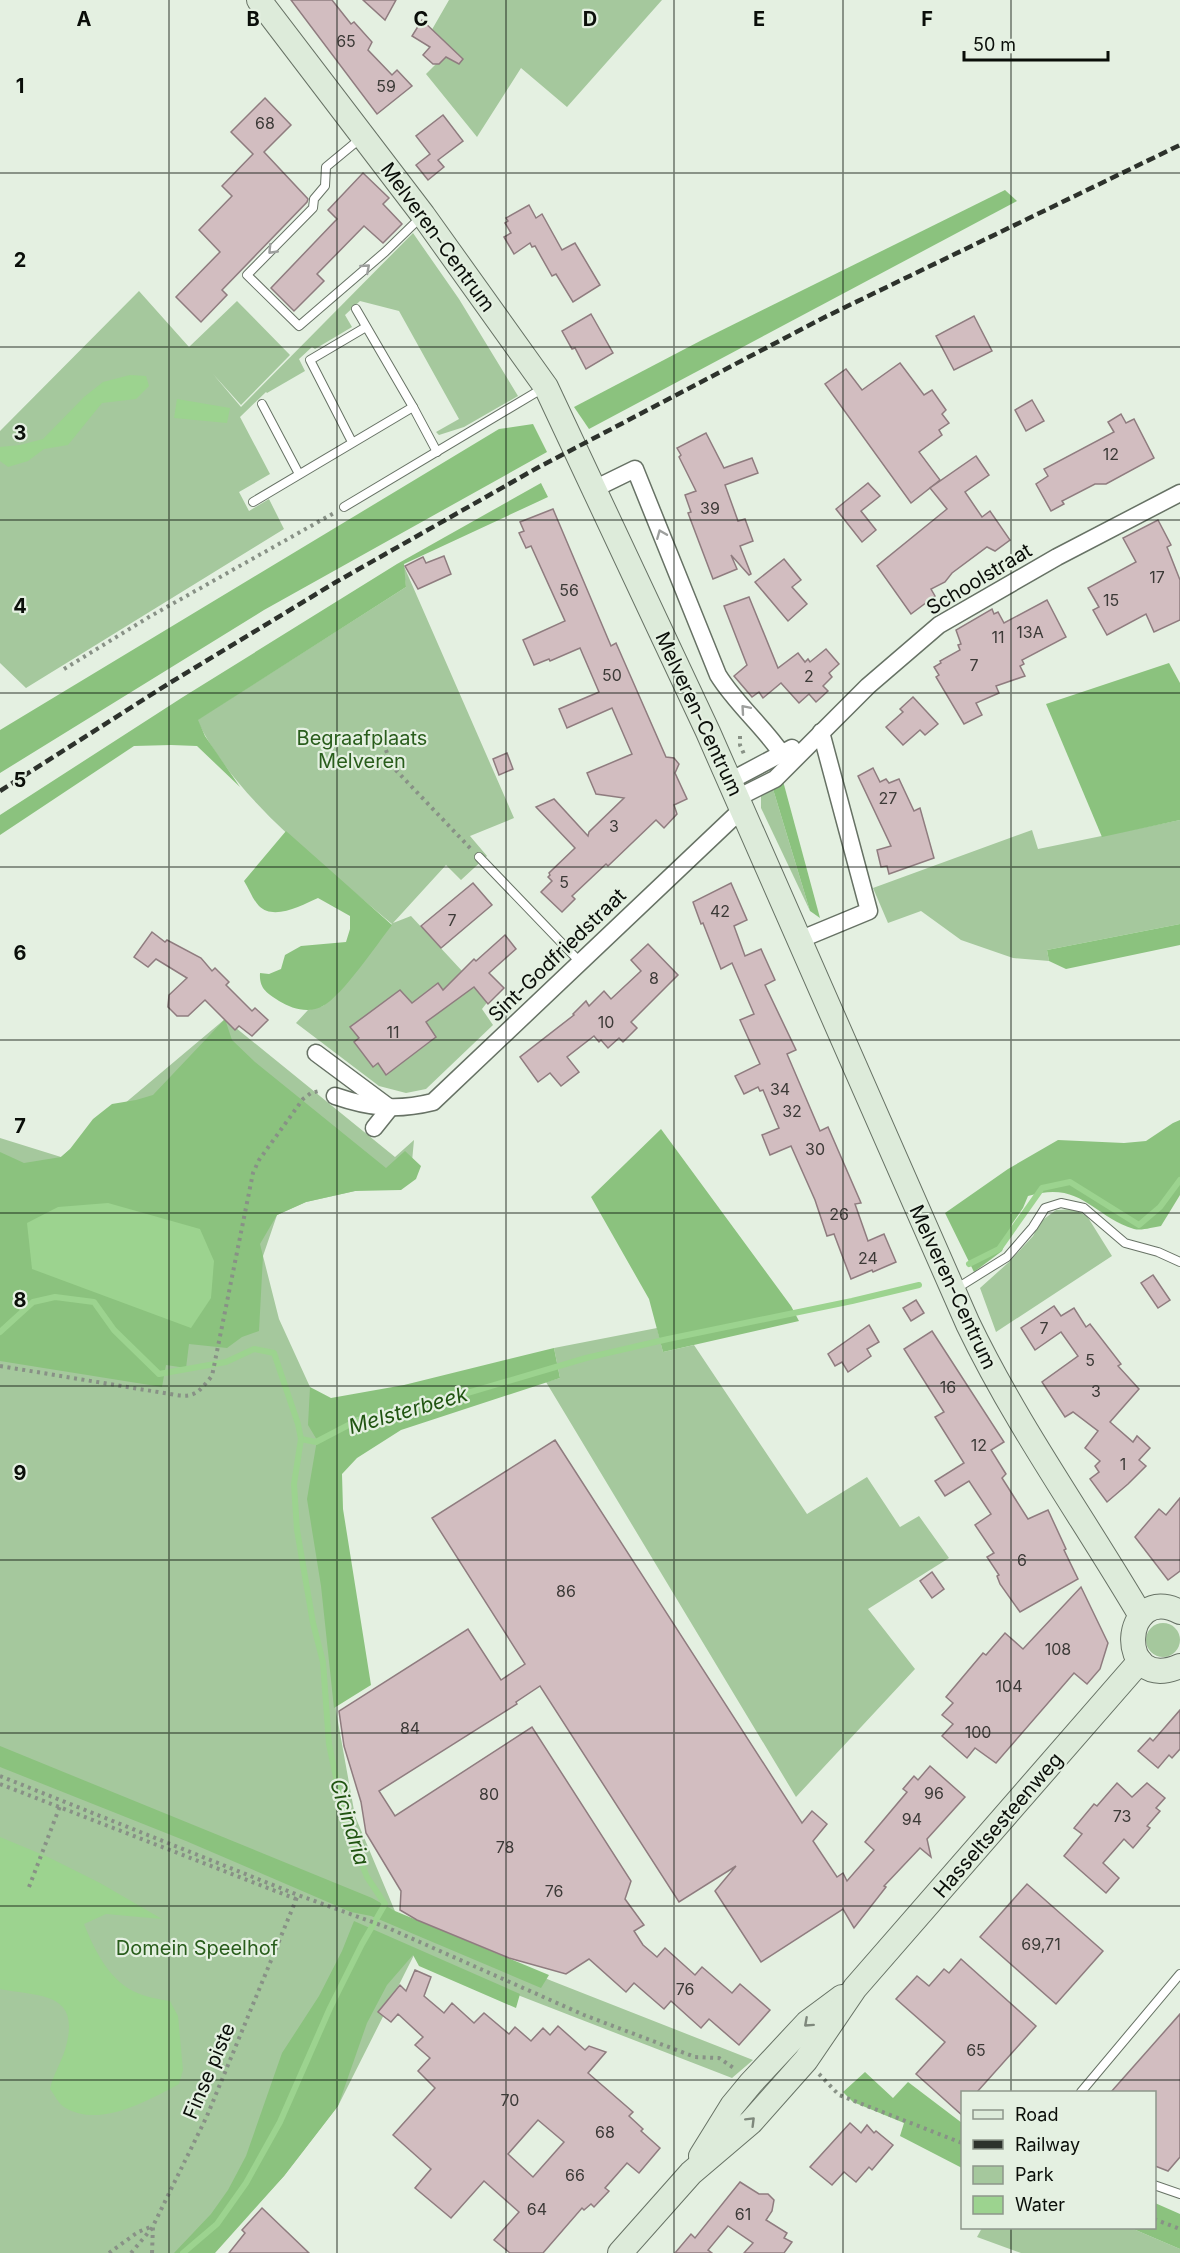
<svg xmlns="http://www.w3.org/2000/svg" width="1180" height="2253" font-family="Inter,sans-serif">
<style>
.green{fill:#a5c89d;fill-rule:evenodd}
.forest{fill:#8bc27e}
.water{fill:#9cd38f}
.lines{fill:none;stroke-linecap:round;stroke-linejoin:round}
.stream{stroke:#9cd38f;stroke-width:6}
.building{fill:#d2bdc0;stroke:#8f7c7f;stroke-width:1.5;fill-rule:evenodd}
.lane-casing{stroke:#677265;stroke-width:10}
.street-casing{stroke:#677265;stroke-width:19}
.secondary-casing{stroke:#677265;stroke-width:26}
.path{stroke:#889186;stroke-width:4;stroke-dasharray:3 4.5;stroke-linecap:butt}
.lane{stroke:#fff;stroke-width:8}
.street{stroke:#fff;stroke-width:16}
.secondary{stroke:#ddebda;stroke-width:24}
.rail{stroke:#2d322c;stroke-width:4.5;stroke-dasharray:9 4.5;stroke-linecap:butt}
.oneway{stroke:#9d9f9d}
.oneway2{stroke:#7e887c}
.grid{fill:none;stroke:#0a0e09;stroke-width:1.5;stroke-opacity:0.55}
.labels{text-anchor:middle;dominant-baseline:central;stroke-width:4.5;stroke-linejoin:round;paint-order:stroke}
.number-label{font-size:16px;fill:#3c3a37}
.street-label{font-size:20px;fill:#0a0e09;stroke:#e4f0e1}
.park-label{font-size:20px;fill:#295d1c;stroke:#e4f0e1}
.water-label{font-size:21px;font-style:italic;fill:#205411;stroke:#e4f0e1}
.grid-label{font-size:20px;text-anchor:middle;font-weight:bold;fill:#0a0e09;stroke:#e4f0e1;stroke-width:4.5;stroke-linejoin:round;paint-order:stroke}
</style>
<rect width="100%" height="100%" fill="#e4f0e1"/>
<g class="green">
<path d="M449,0H662L567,107L521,68L477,137L426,74L448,52L430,33Z"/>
<path d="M413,233L459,299L518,396L464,427L439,435L436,432L459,419L399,311L360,301L345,315L352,327L315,349L312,347L299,359L305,371L267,393L266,392L240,417L270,474L239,492L249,511L269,499L284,529L26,688L0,663V431L139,291L189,347L237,301L290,355L241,405L213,374L241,407Z"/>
<path d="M403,564L514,818L470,836L487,856L461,880L446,865L393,923L411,916L489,1000L482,1009L493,1025L426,1089L406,1093L379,1086L296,1023L308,1010L323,1006L337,994L392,924C325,866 236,801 197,720L406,587ZM438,983L453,1002L426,1022L431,1041L387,1074L378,1063L373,1067L354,1042L359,1038L351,1028L400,990L412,1003Z"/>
<path d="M773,789L810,911L761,808V796Z"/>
<path d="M1180,820V924L1047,950L1049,961L1013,958L961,940L921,911L888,923L873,888L1032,830L1038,849Z"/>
<path d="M225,1019L395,1157L414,1140L411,1172L355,1191L306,1202L277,1215L263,1256L279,1319L310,1387L317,1440L336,1711L355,1816L397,1916L552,1981L753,2060L732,2078L414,1955L338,2106L284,2176L213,2253H0V1138L61,1157Z"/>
<path d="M1073,1209L1087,1216L1112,1256L996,1332L980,1288L1009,1262L1033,1236L1040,1222L1056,1210Z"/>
<path d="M657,1328L663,1352L694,1345L807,1514L867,1477L900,1527L919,1516L949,1558L868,1609L915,1669L796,1797L546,1382L560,1378L554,1348Z"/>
<circle cx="1163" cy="1640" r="17"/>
<path d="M982,2228H1131L1180,2249V2253H1021L977,2237Z"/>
</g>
<g class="forest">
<path d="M1005,190L1017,201L589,429L574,407L702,340Z"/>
<path d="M533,424L547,452L264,610L0,773V730L499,429Z"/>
<path d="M541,483L548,497L404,564L406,587L198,720L205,736L240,787L197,746L171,745L134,746L0,835V815L183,697L397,564Z"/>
<path d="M1169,663L1180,683V820L1102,837L1046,704Z"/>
<path d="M783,781L820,918L810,911L773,789Z"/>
<path d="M286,831L392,925C377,944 343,995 323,1006C309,1014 292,1009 279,1001C267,993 259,989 260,973L269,974L281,969L285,955L301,946L346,942L350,929V916L318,898C302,905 274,921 259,906C253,900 249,889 244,881Z"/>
<path d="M1180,924V945L1066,969L1049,961L1047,950Z"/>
<path d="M225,1019L232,1040L255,1062L386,1168L405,1151L421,1166L416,1179L401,1190L355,1191L306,1202L277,1215L260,1244L263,1256L259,1331L242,1337L227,1348L189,1344L186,1368L166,1365L162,1387L0,1361V1152L24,1163L61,1157L70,1149L93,1119L112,1104L136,1100L153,1095Z"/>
<path d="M1180,1120V1195L1161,1226C1153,1227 1142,1231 1134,1229C1091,1215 1081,1180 1028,1196L1023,1208L1012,1224L1002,1251L974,1272L945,1213L1008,1169L1058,1140L1124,1143L1146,1141L1173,1123Z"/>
<path d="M661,1129L791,1306L799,1321L663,1352L649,1299L591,1197Z"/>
<path d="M554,1348L560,1378L401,1430L357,1458L342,1474L343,1509L371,1685L334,1708L321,1586L307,1499L317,1440L308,1425L310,1387L331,1398L404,1385Z"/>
<path d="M0,1746L372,1898L395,1911L549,1975L541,1988L371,1916L351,1912L186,1841L0,1767Z"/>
<path d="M354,1921L520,1994L516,2008L419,1966L413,1955L387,1985L367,2023L338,2106L284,2176L215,2253H174L211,2214L228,2190L246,2156L282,2053L319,1996L342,1951Z"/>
<path d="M865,2072L893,2098L908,2082L962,2123V2168L900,2136L904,2123L853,2102L843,2092Z"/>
<path d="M1155,2203L1180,2214V2249L1131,2228H1154Z"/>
</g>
<g class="water">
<path d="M130,375L146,376L149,386L136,399L102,403L68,445L44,449L28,461L8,467L0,461V447L20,445L43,439L84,397L103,382Z"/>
<path d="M177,399L230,408L227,423L174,418Z"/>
<path d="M108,1203L200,1229L214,1261L211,1298L191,1328L32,1269L27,1223L58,1207Z"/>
<path d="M0,1837L48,1857L100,1883L162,1919L106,1914L84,1924C94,1949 108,1978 133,1991C144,1997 158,1999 170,2001L178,2016L183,2070L179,2084C147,2101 99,2129 64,2107C58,2103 54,2094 50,2089C53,2075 61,2063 65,2050C82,1992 42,1997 0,1989Z"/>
</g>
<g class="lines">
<g class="stream">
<path d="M969,1264L999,1249L1042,1188L1070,1182L1139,1225L1160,1207L1180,1180"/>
<path d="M0,1332L33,1302L55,1297L94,1302L114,1330L159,1374L226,1362L254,1349L274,1353L298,1424L301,1439L316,1442L358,1420L447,1399L586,1358L668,1339L852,1301L919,1285"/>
<path d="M183,2253L217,2224L246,2183L280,2122L330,2008L362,1944L385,1904L367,1877L346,1825L329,1744L323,1662L313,1623L297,1530L294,1484L301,1439"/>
</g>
</g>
<g class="building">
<path d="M291,0H332L351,24L354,22L372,42L368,50L392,75L397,70L412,86L377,114Z"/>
<path d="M363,0H396L385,20Z"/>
<path d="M422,20L463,59L459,64L446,57L439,64H433L423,55L430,47L412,36Z"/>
<path d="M265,98L291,125L264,152L308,199L307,202L222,290L227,295L201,322L176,297L220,252L199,230L232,196L222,186L253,154L231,132Z"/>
<path d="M443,115L463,141L438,160L444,167L428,180L416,165L430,154L416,136Z"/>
<path d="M363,173L389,198L383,204L402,224L383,243L364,226L317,274L324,281L294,311L271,288L337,219L328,210Z"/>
<path d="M529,205L536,218L542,214L562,250L575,243L600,285L573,302L556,274L552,276L535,246L532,247L530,243L514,254L504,237L511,233L505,223L508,221L506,218Z"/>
<path d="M591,314L613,353L586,369L575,348L572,349L562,331Z"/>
<path d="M974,316L992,351L954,370L936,336Z"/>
<path d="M900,363L924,395L932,390L946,410L942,414L949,423L939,430L942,435L919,452L940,480L911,503L825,384L846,369L862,390Z"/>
<path d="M1032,400L1044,421L1026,431L1015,410Z"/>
<path d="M1121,414L1126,423L1134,419L1154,458L1106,484H1095L1062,501L1064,504L1051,511L1036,484L1048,476L1044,469L1114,432L1108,422Z"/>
<path d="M706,433L724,468L752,458L758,473L725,485L738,521L745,519L753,541L740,546L751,574L749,575L731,555L737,569L713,579L688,513L691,512L685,495L696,491L679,457L681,455L677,448Z"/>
<path d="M976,456L989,475L965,492L982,517L990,511L1010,540L995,551L987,547L952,573L945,582L931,589L935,596L911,614L877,566L947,509L930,488Z"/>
<path d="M868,483L880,496L861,511L876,530L862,542L836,509Z"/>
<path d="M553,509L611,646L616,643L666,757L674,758L679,764L675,773L687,799L674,805L677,814L664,828L656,820L608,866L606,864L572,896L575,899L562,912L541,892L552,881L548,877L550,875L549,873L575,848L536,807L554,799L588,836L589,832L624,798L596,794L587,773L632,754L612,708L567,728L559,709L599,692L580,648L550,661L549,659L534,665L523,640L565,621L531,546L526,548L519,533L524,531L520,522Z"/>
<path d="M1158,520L1171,545L1167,547L1180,580V620L1154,632L1146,614L1107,635L1093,610L1099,607L1088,588L1136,562L1123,538Z"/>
<path d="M444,556L451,574L418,589L405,566L423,557L426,563Z"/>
<path d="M784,559L801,580L792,587L807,604L788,621L755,582Z"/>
<path d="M749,597L778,668L798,653L805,662L808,659L810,662L826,649L839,664L829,673L832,677L823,686L828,691L816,702L809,694L799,703L781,683L763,698L759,692L752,697L734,676L747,665L724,606Z"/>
<path d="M1047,600L1066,637L1022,660L1024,664L1020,666L1025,676L996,686L999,693L976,703L982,715L964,724L936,677L939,675L934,667L941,663L940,661L960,650L958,645L961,644L956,630L992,609L994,614L998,612L1004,623Z"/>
<path d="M913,697L938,724L925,735L920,730L903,745L886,727L903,712L900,709Z"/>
<path d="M507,753L513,769L499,775L493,759Z"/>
<path d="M873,768L880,782L886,779L889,783L899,779L914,811L920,808L934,858L889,874L887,866L881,867L877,850L891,846L858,776Z"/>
<path d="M473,883L492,905L441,948L421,926Z"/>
<path d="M731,883L747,920L734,926L745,956L761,949L775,980L765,985L796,1050L787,1054L820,1131L828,1127L861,1203L855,1204L868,1241L884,1234L896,1262L873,1272L872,1270L851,1279L834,1234L827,1236L815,1200L791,1146L770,1155L762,1135L779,1128L763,1090L760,1091L758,1087L744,1094L735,1076L760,1064L740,1020L754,1014L732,963L721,969L703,923L701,924L693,902Z"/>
<path d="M152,932L165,942L167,940L201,958L212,971L215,968L229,982L226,985L252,1011L255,1008L268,1020L252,1036L239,1026L235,1030L205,1000L188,1016H177L168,1007L169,995L187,978L156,959L148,967L134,957Z"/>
<path d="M505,935L516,949L489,973L504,988L488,1004L474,987L426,1022L436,1037L432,1040L386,1075L378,1063L373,1067L354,1042L359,1038L350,1027L400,990L412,1003L438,983L443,990L474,959L476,961Z"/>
<path d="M648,944L678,975L631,1022L637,1028L623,1042L619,1038L608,1048L601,1040L599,1042L594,1036L567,1057L579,1072L561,1086L550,1073L538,1082L520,1057L574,1015L573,1014L586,1001L589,1006L604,991L611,999L641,971L631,960Z"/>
<path d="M1153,1275L1170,1300L1158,1308L1141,1283Z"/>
<path d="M916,1300L924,1313L911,1321L903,1308Z"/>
<path d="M1054,1306L1061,1316L1074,1308L1086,1327L1090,1324L1121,1364L1118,1366L1139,1389L1110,1422L1133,1442L1137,1436L1150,1448L1139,1460L1146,1466L1128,1484L1107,1502L1090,1479L1099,1472L1095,1466L1100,1461L1085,1448L1098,1431L1073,1412L1065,1417L1042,1382L1078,1356L1061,1332L1035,1350L1021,1328Z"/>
<path d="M869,1325L879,1342L867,1349L871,1356L848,1372L842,1362L835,1366L828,1354Z"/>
<path d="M932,1331L1004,1442L991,1450L1006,1474L1002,1478L1028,1519L1048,1510L1066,1549L1064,1550L1078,1579L1020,1612L1000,1584L997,1576L999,1575L987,1557L994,1553L975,1525L991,1514L969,1481L945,1496L935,1481L964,1463L935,1417L944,1412L904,1349Z"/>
<path d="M555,1440L802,1823L812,1811L827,1824L813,1841L837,1877L843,1873L847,1881L874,1850L865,1842L907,1792L903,1789L914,1776L918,1780L930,1766L965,1797L927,1839L931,1857L920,1848L884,1886L886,1887L854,1928L843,1909L761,1962L715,1891L736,1866L679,1902L540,1686L516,1702L517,1704L379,1791L395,1816L532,1727L631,1881L625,1899L644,1925L634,1931L643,1945L657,1957L665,1948L695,1975L702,1967L732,1993L740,1984L770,2010L739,2045L709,2019L701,2028L671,2001L664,2009L634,1983L626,1992L589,1959L566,1974L509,1958L417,1920L400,1910L401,1891L366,1833L361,1802L344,1746L339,1711L468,1629L501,1680L525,1664L432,1518Z"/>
<path d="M1180,1498V1571L1168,1580L1135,1537L1159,1509L1166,1515Z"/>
<path d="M932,1572L944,1589L932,1598L920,1581Z"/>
<path d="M1081,1587L1108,1643L1100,1669L1087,1684L1074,1673L996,1763L975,1748L967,1758L942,1736L953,1724L942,1715L953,1703L946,1697L983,1653L986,1655L1005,1633L1023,1649Z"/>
<path d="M1180,1710V1749L1172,1758L1169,1755L1158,1768L1138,1751L1150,1738L1153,1741Z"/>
<path d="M1117,1783L1132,1797L1147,1783L1165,1798L1156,1808L1160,1811L1147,1826L1150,1828L1133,1848L1124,1839L1103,1863L1119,1878L1106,1893L1064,1856L1082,1834L1074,1828L1094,1804L1097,1806Z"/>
<path d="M1027,1884L1103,1951L1056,2004L980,1937Z"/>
<path d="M961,1959L1036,2026L977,2092H963V2116L916,2074L945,2042L896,1999L917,1976L929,1986L944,1969L949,1973Z"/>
<path d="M415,1970L431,1977L424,1996L444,2013L452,2003L474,2023L484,2013L509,2034L515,2027L531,2041L543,2028L550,2035L558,2026L585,2050L589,2046L606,2052L588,2073L633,2112L629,2116L643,2129L641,2131L660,2148L639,2173L627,2163L605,2188L609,2191L594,2207L591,2204L584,2210L582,2208L543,2253H510L494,2240L519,2212L484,2181L451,2218L415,2188L431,2169L393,2135L435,2088L418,2071L430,2058L415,2045L423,2037L398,2014L391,2022L378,2012L400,1985L406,1991ZM538,2120L564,2142L533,2177L508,2154Z"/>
<path d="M1180,2014V2157L1168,2171L1155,2166V2092H1111Z"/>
<path d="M850,2123L861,2133L867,2125L874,2133L876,2131L893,2145L872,2170L869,2167L856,2182L844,2172L832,2185L810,2167Z"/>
<path d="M740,2182L759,2194H768L774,2200L772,2211L766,2220L787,2233L784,2238L792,2242L784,2253H744L753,2243L728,2226L708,2250L712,2253H675L691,2234L695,2238Z"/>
<path d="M262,2208L309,2253H229L245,2233L242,2230Z"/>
</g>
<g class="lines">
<g class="lane-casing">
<g id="lane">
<path d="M361,138L326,167L325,186L314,199L313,208L247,275L299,326L385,252L421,217"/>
<path d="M356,309L413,407L437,452"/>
<path d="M262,404L299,474"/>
<path d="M352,442L310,360L366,327"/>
<path d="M253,502L413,407"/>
<path d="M344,507L545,387"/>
<path d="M479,857L579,961"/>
<path d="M954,1290L1007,1257L1033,1227L1045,1208L1061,1203L1084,1208L1125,1243L1158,1252L1180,1262"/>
<path d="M1081,2092L1180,1974"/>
<path d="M1154,2185L1180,2194"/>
</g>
</g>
<g class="street-casing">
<g id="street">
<path d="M594,489L635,469L718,675C736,704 763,726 782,754"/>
<path d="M730,781L792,748"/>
<path d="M737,798L775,779L868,686L939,625L1057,557L1180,493"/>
<path d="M799,940L869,911L821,732"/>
<path d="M316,1053L390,1108L374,1128"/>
<path d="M335,1096C370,1108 397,1111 433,1102L742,809"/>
</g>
</g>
<g class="secondary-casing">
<g id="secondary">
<path d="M259,0L423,215L546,387L708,732L968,1324C1017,1426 1084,1519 1141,1616"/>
<path d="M1180,1612C1121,1581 1114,1695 1180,1666"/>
<path d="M701,2156L732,2106L751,2083L807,2023L842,1997"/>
<path d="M620,2253L691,2173L751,2122L806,2060L855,1988L1140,1661"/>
</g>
</g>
<g class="path">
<path d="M64,669L149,617L334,513"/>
<path d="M740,736V745L744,754"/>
<path d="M386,750L391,765L471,849"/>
<path d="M0,1366L176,1395C196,1398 199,1391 212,1376L253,1173L259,1160L303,1099L311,1093L319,1091"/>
<path d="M0,1776L298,1895L386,1927L584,2015L695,2057L719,2058L735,2069"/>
<path d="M0,1784L296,1899"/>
<path d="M29,1887L60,1806"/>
<path d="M819,2074L839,2095L962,2143"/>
<path d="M1154,2219L1180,2229"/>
<path d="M109,2253L138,2232L153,2226"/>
<path d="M131,2253L153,2227"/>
<path d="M152,2253L153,2226L207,2116L298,1895"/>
</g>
<use href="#lane" class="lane"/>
<use href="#street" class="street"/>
<use href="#secondary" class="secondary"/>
<path class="rail" d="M0,791L168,684L336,582L537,468L825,317L1180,145"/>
</g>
<defs><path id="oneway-chevron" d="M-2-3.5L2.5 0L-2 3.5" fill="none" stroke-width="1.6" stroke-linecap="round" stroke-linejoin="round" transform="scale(1.5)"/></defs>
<g class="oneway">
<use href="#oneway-chevron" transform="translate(272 250) rotate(134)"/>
<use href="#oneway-chevron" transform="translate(366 268) rotate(-41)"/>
<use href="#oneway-chevron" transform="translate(661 534) rotate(-112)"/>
<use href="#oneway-chevron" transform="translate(745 709) rotate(-131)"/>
</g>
<g class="oneway2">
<use href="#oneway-chevron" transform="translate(808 2023) rotate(138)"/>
<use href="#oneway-chevron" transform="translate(751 2121) rotate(-45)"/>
</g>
<path class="grid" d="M169,0V2253M337,0V2253M506,0V2253M674,0V2253M843,0V2253M1011,0V2092M0,173H1180M0,347H1180M0,520H1180M0,693H1180M0,867H1180M0,1040H1180M0,1213H1180M0,1386H1180M0,1560H1180M0,1733H1180M0,1906H1180M0,2080H1180M1011,2228V2253"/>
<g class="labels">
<g class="number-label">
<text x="346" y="41">65</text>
<text x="386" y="86">59</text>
<text x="265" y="123">68</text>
<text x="1111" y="454">12</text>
<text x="710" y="508">39</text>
<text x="1157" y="577">17</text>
<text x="569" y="590">56</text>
<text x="1111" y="600">15</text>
<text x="1030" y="632">13A</text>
<text x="998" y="637">11</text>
<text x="974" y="665">7</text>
<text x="612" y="675">50</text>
<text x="809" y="676">2</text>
<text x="888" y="798">27</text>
<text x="614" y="826">3</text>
<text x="564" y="882">5</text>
<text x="720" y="911">42</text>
<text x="452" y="920">7</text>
<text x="654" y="978">8</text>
<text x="606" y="1022">10</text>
<text x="393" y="1032">11</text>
<text x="780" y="1089">34</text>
<text x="792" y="1111">32</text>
<text x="815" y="1149">30</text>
<text x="839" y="1214">26</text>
<text x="868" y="1258">24</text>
<text x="1044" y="1328">7</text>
<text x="1090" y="1360">5</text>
<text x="948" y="1387">16</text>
<text x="1096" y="1391">3</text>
<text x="979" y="1445">12</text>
<text x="1123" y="1464">1</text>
<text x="1022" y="1560">6</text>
<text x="566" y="1591">86</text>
<text x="1058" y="1649">108</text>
<text x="1009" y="1686">104</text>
<text x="410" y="1728">84</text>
<text x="978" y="1732">100</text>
<text x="934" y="1793">96</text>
<text x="489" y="1794">80</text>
<text x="1122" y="1816">73</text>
<text x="912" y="1819">94</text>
<text x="505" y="1847">78</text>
<text x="554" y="1891">76</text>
<text x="1041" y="1944">69,71</text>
<text x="685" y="1989">76</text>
<text x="976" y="2050">65</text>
<text x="510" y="2100">70</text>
<text x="605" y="2132">68</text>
<text x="575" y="2175">66</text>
<text x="537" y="2209">64</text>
<text x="743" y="2214">61</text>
</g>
<g class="street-label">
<text transform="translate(438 237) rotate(54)">Melveren-Centrum</text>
<text transform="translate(979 579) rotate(-31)">Schoolstraat</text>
<text transform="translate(699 714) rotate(65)">Melveren-Centrum</text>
<text transform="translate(557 955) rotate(-44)">Sint-Godfriedstraat</text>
<text transform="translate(953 1287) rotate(65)">Melveren-Centrum</text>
<text transform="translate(998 1825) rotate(-49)">Hasseltsesteenweg</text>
<text transform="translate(209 2071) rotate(-67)">Finse piste</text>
</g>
<g class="park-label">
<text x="362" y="738">Begraafplaats<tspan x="362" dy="23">Melveren</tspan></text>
<text x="197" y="1948">Domein Speelhof</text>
</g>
<g class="water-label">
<text transform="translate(408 1410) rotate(-16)">Melsterbeek</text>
<text transform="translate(350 1822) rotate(73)">Cicindria</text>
</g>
</g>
<g class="grid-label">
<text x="84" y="26">A</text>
<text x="253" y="26">B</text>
<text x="421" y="26">C</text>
<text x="590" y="26">D</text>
<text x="759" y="26">E</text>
<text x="927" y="26">F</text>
<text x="20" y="93">1</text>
<text x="20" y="267">2</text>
<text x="20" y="440">3</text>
<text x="20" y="613">4</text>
<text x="20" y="787">5</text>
<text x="20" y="960">6</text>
<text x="20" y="1133">7</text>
<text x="20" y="1307">8</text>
<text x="20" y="1480">9</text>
</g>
<rect x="961" y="2091" width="195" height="138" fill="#e4f0e1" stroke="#8d968b" stroke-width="1.5"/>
<rect x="973" y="2110" width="30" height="9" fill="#ddebda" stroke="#8d968b" stroke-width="1.5"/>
<text x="1015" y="2121" font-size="18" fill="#0a0e09">Road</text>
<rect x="973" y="2140" width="30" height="9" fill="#2d322c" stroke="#8d968b" stroke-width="1.5"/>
<text x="1015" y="2151" font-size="18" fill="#0a0e09">Railway</text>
<rect x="973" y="2166" width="30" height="18" fill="#a5c89d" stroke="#8d968b" stroke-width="1.5"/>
<text x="1015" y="2181" font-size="18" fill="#0a0e09">Park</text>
<rect x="973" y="2196" width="30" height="18" fill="#9cd38f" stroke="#8d968b" stroke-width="1.5"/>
<text x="1015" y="2211" font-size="18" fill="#0a0e09">Water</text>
<path d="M964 51v9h144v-9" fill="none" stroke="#0a0e09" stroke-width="3"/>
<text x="973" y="51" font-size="18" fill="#0a0e09" stroke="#e4f0e1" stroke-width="4.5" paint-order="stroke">50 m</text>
</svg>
